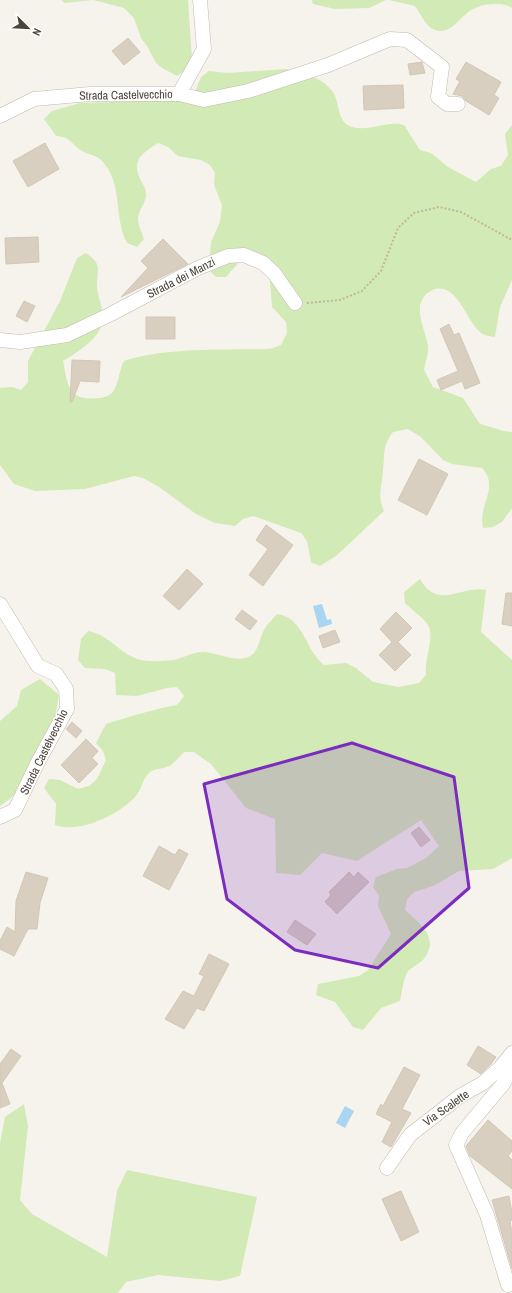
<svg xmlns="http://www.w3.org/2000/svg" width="512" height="1293" font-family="'Archivo Narrow',sans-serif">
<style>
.green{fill:#d2eab5}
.water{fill:#a9d4f2}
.building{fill:#d8cfc1;stroke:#d3c7b4}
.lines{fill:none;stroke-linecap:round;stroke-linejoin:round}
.minor-casing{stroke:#c2bbae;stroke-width:15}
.path{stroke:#c4b79f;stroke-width:2;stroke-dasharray:2 2;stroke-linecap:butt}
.minor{stroke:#fff;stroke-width:14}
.marked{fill:#7b2cbf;fill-opacity:0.2;stroke:#7b2cbf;stroke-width:3;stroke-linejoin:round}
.labels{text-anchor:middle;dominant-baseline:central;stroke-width:3;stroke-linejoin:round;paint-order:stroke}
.street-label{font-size:12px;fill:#4b4439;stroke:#fff}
</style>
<rect width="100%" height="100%" fill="#f6f3ec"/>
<g class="green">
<path d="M61,0H188L192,60L188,69L177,76L164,69L156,63L147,46L141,38L134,18L124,8L93,0L65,3Z"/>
<path d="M312,0H386L369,8L335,9L313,4Z"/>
<path d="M389,0H512V8C506,4 501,4 494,4C485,4 473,7 466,14C457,21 449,35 435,30C426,27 420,13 415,6Z"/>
<path d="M286,69C300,71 323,78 332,91C341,102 335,121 352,127C370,132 387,120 404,125L420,150L431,153L448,167L476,182L491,169L501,166L508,155L505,134L512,125V280L500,307L495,337C488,336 484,336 479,331C465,319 454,273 426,294C423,297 420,303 420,307C419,321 426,333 428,346C429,353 425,363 424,370L433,387L463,398L480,424L504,431L512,432V508L502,522L493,527L483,528C478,503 500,488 482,468L452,464L443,460L421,437L408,429L393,432C382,447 385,453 383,471C382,487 377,496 384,511L336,556L320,566L311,562L307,541L301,533L253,516L243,519L235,526L215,523L196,514L159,487L143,478L134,476L85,489L35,491L14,484L0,465V388L12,387L21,390L28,382V361L60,301L77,258L86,253C103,265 97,268 97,285C97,295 102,304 103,315C105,336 78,352 63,361C68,386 68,401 98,398C104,398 111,396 114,390C119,382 119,370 124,361C165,347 226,350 270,349L281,345L287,333L286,322L272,307L269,270L252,259L240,261L226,277H216L209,270L211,242L220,222L222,205L214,185L215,173L210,165L201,160L178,156L168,147L158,143C143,153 131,159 140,179C142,183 146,188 146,193C147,203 138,209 138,219C138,225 142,233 144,239L137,247L127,243C113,217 124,183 101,160C96,155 87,154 82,151C70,143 71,137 56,136L44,119L52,111L80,103L183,100L193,97L201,77L209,71L227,73Z"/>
<path d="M420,579C438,611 462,585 486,590L481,632L512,660V858L493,869L459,871L433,886L414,892L407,899L405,910C420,924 441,938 423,960C419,964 412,967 408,971C403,979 402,992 400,1001L381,1008L363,1030L353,1027L335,1002L316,995L318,984L359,976L368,970L391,934L378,906L379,895L373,887L376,877L397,869L407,868L426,858L439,846L421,820L357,861L322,853L300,875L276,873L275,819L246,808L211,764L194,752H184C180,756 176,761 171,765C165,769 156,768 150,772C142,779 142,789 136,796C119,815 79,834 55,825L56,804L44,788L49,779L60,780L78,789L89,786L97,779L106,760L103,751L96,743L106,724C129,717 153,709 177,705L184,696L177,687L167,688L137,696L116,695L115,673L105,669L85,668L78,660L81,639L88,631C109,634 120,655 141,660C149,662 166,661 174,660C185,657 193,652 204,652C220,653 241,666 254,653C259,647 260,637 264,630C267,624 273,619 277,614C304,617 304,649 324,665L346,663L356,668L373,682L398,687L419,683L426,675C424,660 435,637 428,625C423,617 412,610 405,603L404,592Z"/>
<path d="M40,679L59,695L55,718L17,791L11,798L0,806V721L17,706L21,690Z"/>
<path d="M24,1104L28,1126L20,1200L32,1214L107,1257L117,1191L127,1170L257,1197L240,1276L220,1281L158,1275L126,1282L118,1293H0V1144L5,1117Z"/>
</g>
<g class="water">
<path d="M322,604L327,620L331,619L332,624L319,628L313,606Z"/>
<path d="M345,1106L354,1111L345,1128L336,1123Z"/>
</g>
<g class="building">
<path d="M128,38L140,52L124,65L112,51Z"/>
<path d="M422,62L425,73L410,75L408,64Z"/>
<path d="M466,62L501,82L494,95L499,98L489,115L466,101L462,96L453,94L460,81L456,79Z"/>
<path d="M403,85L404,108L364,110L363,86Z"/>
<path d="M45,143L59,169L28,187L13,161Z"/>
<path d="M38,237L39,262L6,264L5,238Z"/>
<path d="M163,239L188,264L121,297L148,268L141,261Z"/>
<path d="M24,301L35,306L27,322L16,316Z"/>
<rect x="146" y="317" width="29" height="22"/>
<path d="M449,324L454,335L459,333L480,383L465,389L462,381L441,390L437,380L458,371L440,329Z"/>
<path d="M72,360L100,361L99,382L80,381L72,402H70Z"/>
<path d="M419,459L448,474L427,515L398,500Z"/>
<path d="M266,525L293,545L263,586L249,575L268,549L256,540Z"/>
<path d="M187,569L203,584L179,610L163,596Z"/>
<path d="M506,593H512V626L502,624Z"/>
<path d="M242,610L257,621L250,630L235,619Z"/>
<path d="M396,612L412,628L398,642L411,655L395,671L379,655L392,642L380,629Z"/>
<path d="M335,630L340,642L323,648L319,636Z"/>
<path d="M72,722L82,731L76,738L66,729Z"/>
<path d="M86,739L98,751L92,758L98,764L79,783L61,765Z"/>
<path d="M419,827L430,840L421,847L411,833Z"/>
<path d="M159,846L175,855L179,849L188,854L169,890L143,876Z"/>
<path d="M26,872L48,878L40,903L37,929H28L14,956L0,949V941L7,927L15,932L16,901Z"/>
<path d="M349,872L354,877L358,872L369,882L337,914L325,902L331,895L329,892Z"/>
<path d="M295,920L316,934L307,945L287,932Z"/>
<path d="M209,954L229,964L204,1011L197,1008L184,1029L165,1019L183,991L194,996L204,976L199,974Z"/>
<path d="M478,1046L496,1057L491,1064L481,1074L467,1065Z"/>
<path d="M11,1049L21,1056L2,1083L10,1104L0,1108V1064Z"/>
<path d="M404,1067L420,1075L402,1109L411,1113L391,1147L382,1142L392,1122L376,1114L381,1104L383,1106Z"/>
<path d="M488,1120L512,1141V1151L508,1156L512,1160V1189L470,1156L466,1146Z"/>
<path d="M401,1191L419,1232L401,1241L382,1199Z"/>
<path d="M509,1196L512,1213V1220L510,1221L512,1233V1269L492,1200Z"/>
</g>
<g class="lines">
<g class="minor-casing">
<g id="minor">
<path d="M179,94L204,100L248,91L328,65L390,39L407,40L442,67L438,97L447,104H458"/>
<path d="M0,116L34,99L90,94H179L204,49L200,0"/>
<path d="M0,340L20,342L67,335L111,314L198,268L228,256L244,255L263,263L274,273L295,303"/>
<path d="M0,604L38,666L56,674L66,689L67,709L38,762L15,810L0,817"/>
<path d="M387,1168L410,1135L460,1096L483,1083L500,1068L512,1053"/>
<path d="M508,1285L487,1215L456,1145L462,1133L503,1084L512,1068"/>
</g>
</g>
<path class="path" d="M307,303L340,300L362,291L381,271L398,228L414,213L439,207L461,212L512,240"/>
<use href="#minor" class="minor"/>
</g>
<path class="marked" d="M352,743L454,777L469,888L378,968L295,950L227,899L204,784Z"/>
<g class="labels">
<g class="street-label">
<text transform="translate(126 95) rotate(-1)">Strada Castelvecchio</text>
<text transform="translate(181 278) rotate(-27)">Strada dei Manzi</text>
<text transform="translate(44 752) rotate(-64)">Strada Castelvecchio</text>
<text transform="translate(446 1108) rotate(-35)">Via Scalette</text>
</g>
</g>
<g transform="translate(28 28) rotate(114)" stroke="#ffffff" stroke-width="3" paint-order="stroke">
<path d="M0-3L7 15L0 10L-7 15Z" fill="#4b4439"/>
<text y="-6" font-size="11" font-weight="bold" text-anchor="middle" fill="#4b4439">N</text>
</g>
</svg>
